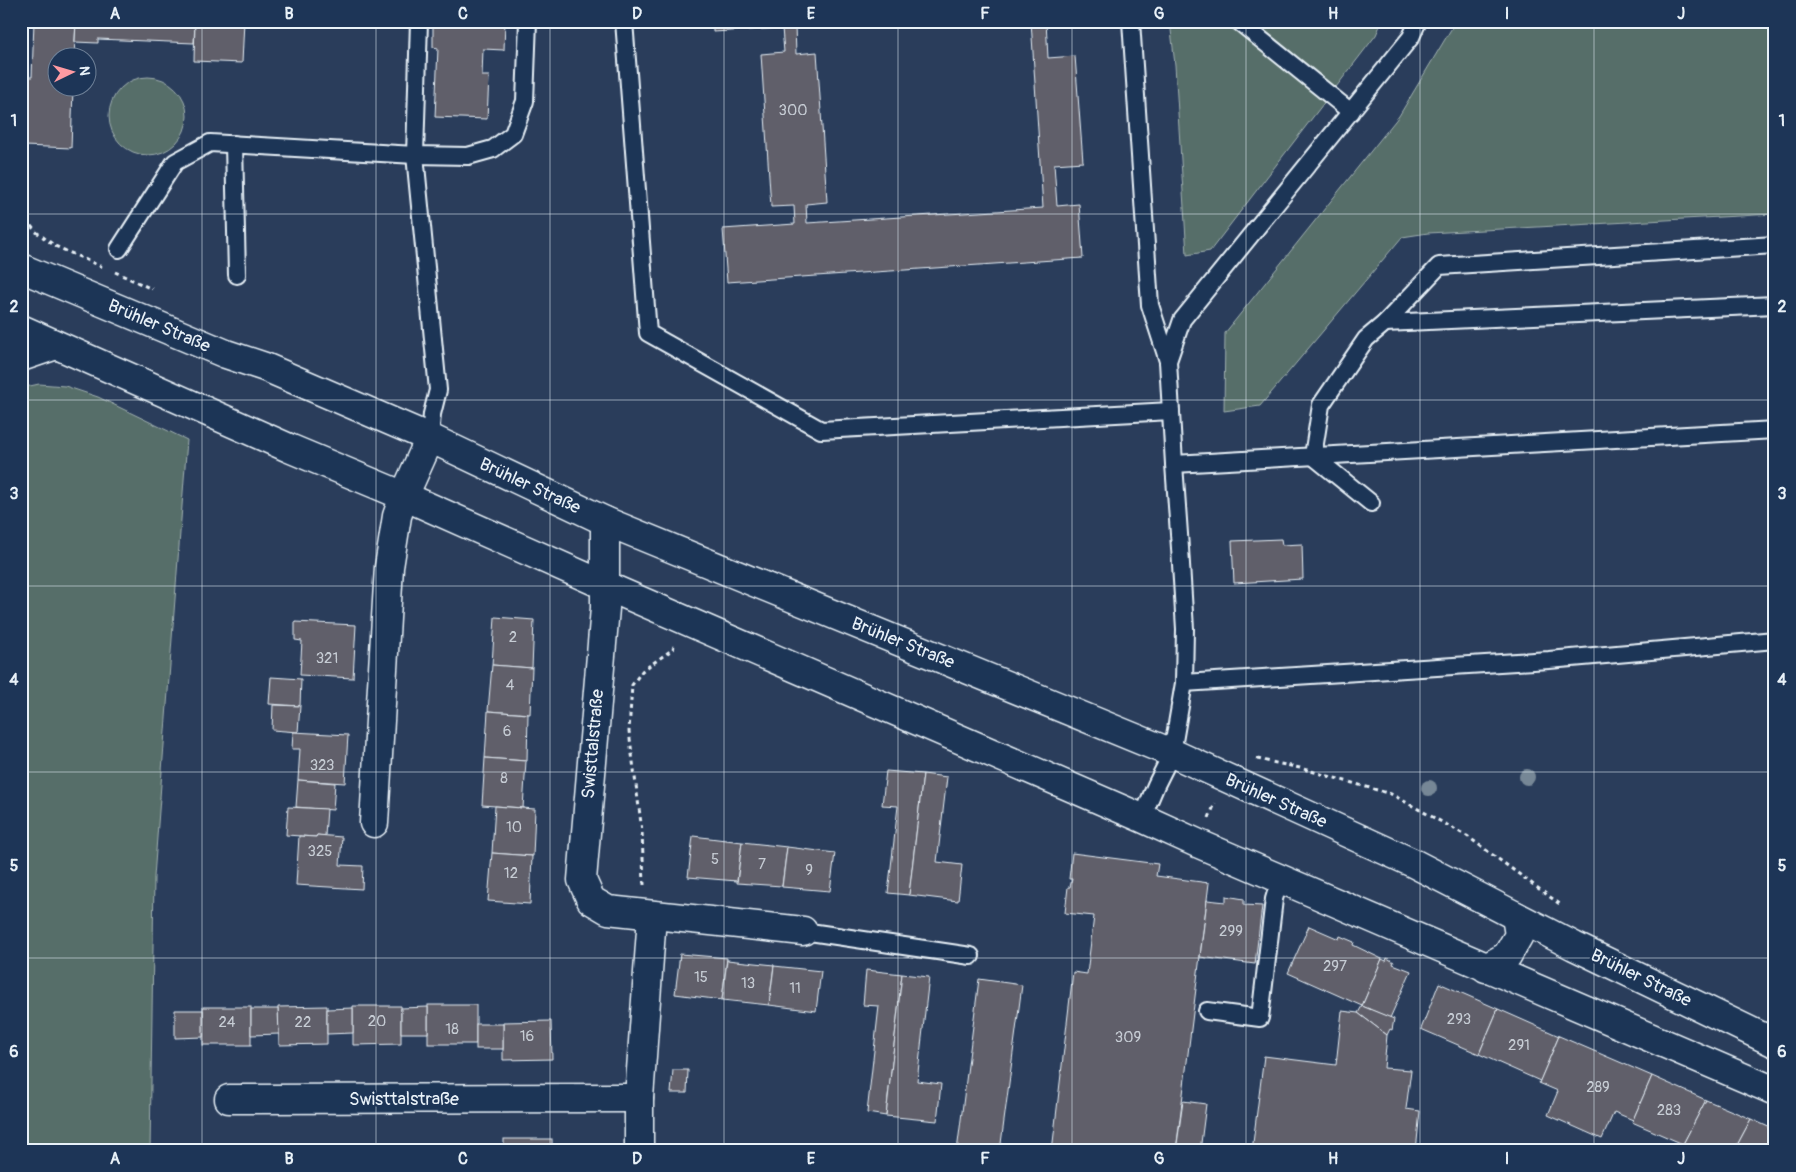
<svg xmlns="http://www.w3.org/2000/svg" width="1796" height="1172" font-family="Pangolin,sans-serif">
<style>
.green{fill:#576e69;stroke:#a0b0b0}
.building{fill:#605f6a;stroke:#e8f1f8}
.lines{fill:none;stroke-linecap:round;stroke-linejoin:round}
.service-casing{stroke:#e8f1f8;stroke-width:20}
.minor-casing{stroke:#e8f1f8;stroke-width:31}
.secondary-casing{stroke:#e8f1f8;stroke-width:31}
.primary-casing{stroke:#e8f1f8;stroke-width:31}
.path{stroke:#e8f1f8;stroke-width:3;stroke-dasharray:4 4;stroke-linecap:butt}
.service{stroke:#1d3557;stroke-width:16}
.minor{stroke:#1d3557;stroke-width:28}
.secondary{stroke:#1d3557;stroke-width:28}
.primary{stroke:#1d3557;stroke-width:28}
.tree{fill:#768796}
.grid{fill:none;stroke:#e8f1f8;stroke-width:1;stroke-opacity:0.55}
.labels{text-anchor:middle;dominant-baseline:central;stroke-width:4.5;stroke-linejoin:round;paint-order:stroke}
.number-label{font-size:15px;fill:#c6ccd4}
.street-label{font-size:18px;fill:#e8f1f8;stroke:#1d3557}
.neatline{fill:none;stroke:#e8f1f8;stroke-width:2}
.grid-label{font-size:16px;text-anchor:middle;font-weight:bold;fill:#e8f1f8}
</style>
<rect width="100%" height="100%" fill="#2a3d5b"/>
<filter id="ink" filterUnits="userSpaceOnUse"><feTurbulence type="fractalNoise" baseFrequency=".02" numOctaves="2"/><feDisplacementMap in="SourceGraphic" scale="10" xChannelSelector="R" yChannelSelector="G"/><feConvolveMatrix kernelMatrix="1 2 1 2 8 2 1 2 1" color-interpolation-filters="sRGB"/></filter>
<g filter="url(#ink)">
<g class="green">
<path d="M1170,21H1382L1376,35L1210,251L1187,255L1175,65Z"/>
<path d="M1456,21H1775V214L1428,233L1402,237L1260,406L1224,411L1225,333L1399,116Z"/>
<circle cx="148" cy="116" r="39"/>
<path d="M39,384L65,386L98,397L187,440L154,877L150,1151H21V388Z"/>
</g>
<g class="building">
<path d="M34,21H76L74,58H58V88H73L71,148L24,146L26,77H32Z"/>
<path d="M76,21H195L194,43L98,39V43L75,42Z"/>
<path d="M195,21H244L242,63L194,61Z"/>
<path d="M433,21H505L504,50L483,49L482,76H489L487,119L435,117L438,48L433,47Z"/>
<path d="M713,21H865L795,26L796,54L817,52L827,202L806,204L807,223L1043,208L1031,21H1046L1048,58L1075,56L1083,162L1054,164L1057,206L1079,204L1083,258L727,282L723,229L795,224L794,206L771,207L761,54L784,52L782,28L713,32Z"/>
<path d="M1281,539L1282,545L1302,544L1303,579L1234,583L1232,541Z"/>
<path d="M495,617L534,620L532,668L492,665Z"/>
<path d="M295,622L356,625L353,678L300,675L302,641L295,640Z"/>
<path d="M492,665L532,668L530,714L488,711Z"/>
<path d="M271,677L301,679L300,706L269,704Z"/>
<path d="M273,705L300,706L298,732L272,730Z"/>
<path d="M488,711L528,714L527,761L485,758Z"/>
<path d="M293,732L348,735L345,783L298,780L300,749H292Z"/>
<path d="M485,758L526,761L523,808L482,805Z"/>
<path d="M886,771L923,774L909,895L888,893L898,806L882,805Z"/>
<path d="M923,774L947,777L937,862L962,865L958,901L909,895Z"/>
<path d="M298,780L335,783L333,810L296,807Z"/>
<path d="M495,806L535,809L533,856L492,853Z"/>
<path d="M288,807L327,809L325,836L317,835L316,837L286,835Z"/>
<path d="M317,835L342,837L340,865L363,866L362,889L296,885L299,836L316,837Z"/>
<path d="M693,836L742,842L737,881L688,877Z"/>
<path d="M742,842L787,847L782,886L737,883Z"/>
<path d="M787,847L835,853L830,891L782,887Z"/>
<path d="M492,853L532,856L530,904L488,901Z"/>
<path d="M1072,853L1158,864L1156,876L1209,883L1176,1151H1052L1073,972L1087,974L1094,916L1065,913L1068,887H1070L1072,879H1069Z"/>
<path d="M1226,896L1244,899V905L1262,906L1255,964L1200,957L1207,900L1226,902Z"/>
<path d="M1309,926L1339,939L1340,936L1354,942L1353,945L1382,959L1362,1006L1288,973Z"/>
<path d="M680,954L727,958L722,1000L675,994Z"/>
<path d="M1387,958L1394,962L1393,964L1411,971L1390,1018L1362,1006L1382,959L1386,961Z"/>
<path d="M727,960L774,965L769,1005L722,1000Z"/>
<path d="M774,966L821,971L816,1011L769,1005Z"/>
<path d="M866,970L902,974L886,1116L867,1113L879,1006L863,1005Z"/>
<path d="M902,974L929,977L917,1081L941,1084L937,1121L886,1116Z"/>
<path d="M979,979L1022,985L1000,1151H957Z"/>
<path d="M1439,983L1498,1009L1479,1054L1421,1029Z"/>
<rect x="428" y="1005" width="48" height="39"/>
<path d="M327,1006V1044L279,1045L278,1007Z"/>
<path d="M353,1006H401V1044L353,1045Z"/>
<path d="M1362,1006L1394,1019L1392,1030L1390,1029L1387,1035L1358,1013Z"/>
<rect x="203" y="1007" width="48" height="38"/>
<path d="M428,1007V1033H401V1008Z"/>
<path d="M353,1008V1033L327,1034V1009Z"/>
<path d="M251,1009H278L279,1034L251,1035Z"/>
<path d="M1498,1009L1559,1036L1540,1081L1479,1054Z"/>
<path d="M175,1010H203V1037L175,1038Z"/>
<path d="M1342,1011L1358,1013L1387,1035L1384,1068L1411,1070L1406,1109L1420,1111L1416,1151H1252L1264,1056L1336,1065Z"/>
<path d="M551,1021L552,1059L503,1060V1022Z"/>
<rect x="476" y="1024" width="27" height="25"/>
<path d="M1559,1036L1652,1076L1633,1120L1614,1112L1602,1139L1548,1115L1558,1091L1539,1083Z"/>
<path d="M673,1070H688L687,1093H671Z"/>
<path d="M1652,1076L1706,1100L1683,1144L1632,1122Z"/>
<path d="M1706,1100L1751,1119L1734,1151H1698L1683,1144Z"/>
<path d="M1183,1101L1206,1104L1200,1151H1176Z"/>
<path d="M1751,1119L1775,1130V1151H1734Z"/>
<rect x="504" y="1139" width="48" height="12"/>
</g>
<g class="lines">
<g class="service-casing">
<g id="service">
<path d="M419,21L415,155L438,390L432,414L430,438"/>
<path d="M624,21L648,333L821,430L1171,411"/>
<path d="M1131,21L1150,305L1168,361"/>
<path d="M1238,21L1351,112"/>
<path d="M234,144L237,275"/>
<path d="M119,249L175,162L210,143L415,155L468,156L493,149L513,134L525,101L528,21"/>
<path d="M1385,323L1775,305"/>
<path d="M1174,464L1775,430"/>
<path d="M1371,503L1313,456L1321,405L1366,339L1385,323L1439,266L1775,245"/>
<path d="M1184,683L1549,660L1775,640"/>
<path d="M1142,818L1156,785L1172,753L1184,683L1185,629L1180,548L1174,464L1168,361L1182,320L1411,37L1418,21"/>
<path d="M803,931L971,956"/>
<path d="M1207,1011L1260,1018L1274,899L1280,879"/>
</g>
</g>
<g class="minor-casing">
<g id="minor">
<path d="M605,521V608L582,880L591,900L608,910L803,931"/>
<path d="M374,823L389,567L397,516L404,496"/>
<path d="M229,1099L639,1098"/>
<path d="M639,1151V1098L652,916"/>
</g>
</g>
<g class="secondary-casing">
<g id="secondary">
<path d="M21,268L226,354L265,367L430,438L605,521L1172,753L1413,863L1574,946L1775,1043"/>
<path d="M21,329L289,448L404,496L604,585L1142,818L1197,843L1775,1091"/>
<path d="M404,496L430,438"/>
<path d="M1486,968L1507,956L1519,935L1516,916"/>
</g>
</g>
<g class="primary-casing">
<path id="primary" d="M21,357L56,345"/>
</g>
<g class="path">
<path d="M21,213L35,231L55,246L102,267"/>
<path d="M115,272L152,289"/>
<path d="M1257,759L1300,768L1391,794L1467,836L1561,905"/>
<path d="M1209,818L1215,803"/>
<path d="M644,885L642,831L629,731L632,685L642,671L673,649L674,646"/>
</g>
<use href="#service" class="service"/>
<use href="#minor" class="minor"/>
<use href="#secondary" class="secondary"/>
<use href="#primary" class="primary"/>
</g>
<g class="tree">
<circle cx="1527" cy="777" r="8"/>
<circle cx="1429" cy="788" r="8"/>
</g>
</g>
<path class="grid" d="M202,21V1151M376,21V1151M550,21V1151M724,21V1151M898,21V1151M1072,21V1151M1246,21V1151M1420,21V1151M1594,21V1151M21,214H1775M21,400H1775M21,586H1775M21,772H1775M21,958H1775"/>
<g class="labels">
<g class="number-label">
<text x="793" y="110">300</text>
<text x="513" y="637">2</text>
<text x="327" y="658">321</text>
<text x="510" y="685">4</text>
<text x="507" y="731">6</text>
<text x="322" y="765">323</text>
<text x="504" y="778">8</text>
<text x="514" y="827">10</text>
<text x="320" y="851">325</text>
<text x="715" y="859">5</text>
<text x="762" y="864">7</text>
<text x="809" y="870">9</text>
<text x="511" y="873">12</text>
<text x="1231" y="931">299</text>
<text x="1335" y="966">297</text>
<text x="701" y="977">15</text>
<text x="748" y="983">13</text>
<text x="795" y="988">11</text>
<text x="1459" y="1019">293</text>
<text x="377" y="1021">20</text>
<text x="227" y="1022">24</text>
<text x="303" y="1022">22</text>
<text x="452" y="1029">18</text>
<text x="527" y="1036">16</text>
<text x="1128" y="1037">309</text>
<text x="1519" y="1045">291</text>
<text x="1598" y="1087">289</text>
<text x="1669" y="1110">283</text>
</g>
<g class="street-label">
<text transform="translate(159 326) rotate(23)">Brühler Straße</text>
<text transform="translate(530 486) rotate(25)">Brühler Straße</text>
<text transform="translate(903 643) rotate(22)">Brühler Straße</text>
<text transform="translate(593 744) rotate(-85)">Swisttalstraße</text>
<text transform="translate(1276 801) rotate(24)">Brühler Straße</text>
<text transform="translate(1641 978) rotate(26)">Brühler Straße</text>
<text x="404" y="1099">Swisttalstraße</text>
</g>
</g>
<rect width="1796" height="1172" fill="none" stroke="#1d3557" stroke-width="55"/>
<g transform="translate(72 72) rotate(85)"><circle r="24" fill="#1d3557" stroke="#6e8097"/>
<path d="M0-4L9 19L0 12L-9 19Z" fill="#ff9aa2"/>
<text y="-8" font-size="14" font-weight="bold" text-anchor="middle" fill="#e8f1f8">N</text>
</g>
<rect x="28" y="28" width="1740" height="1116" class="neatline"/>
<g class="grid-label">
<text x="115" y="19">A</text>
<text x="289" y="19">B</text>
<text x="463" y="19">C</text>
<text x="637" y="19">D</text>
<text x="811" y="19">E</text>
<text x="985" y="19">F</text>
<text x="1159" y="19">G</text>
<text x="1333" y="19">H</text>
<text x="1507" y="19">I</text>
<text x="1681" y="19">J</text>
<text x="14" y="126">1</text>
<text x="1782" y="126">1</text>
<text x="14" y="312">2</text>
<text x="1782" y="312">2</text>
<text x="14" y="499">3</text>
<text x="1782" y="499">3</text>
<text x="14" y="685">4</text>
<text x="1782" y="685">4</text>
<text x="14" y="871">5</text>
<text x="1782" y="871">5</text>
<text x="14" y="1057">6</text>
<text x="1782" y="1057">6</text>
<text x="115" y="1164">A</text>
<text x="289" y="1164">B</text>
<text x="463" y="1164">C</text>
<text x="637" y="1164">D</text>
<text x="811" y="1164">E</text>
<text x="985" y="1164">F</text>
<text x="1159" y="1164">G</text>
<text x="1333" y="1164">H</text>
<text x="1507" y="1164">I</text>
<text x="1681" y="1164">J</text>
</g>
</svg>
